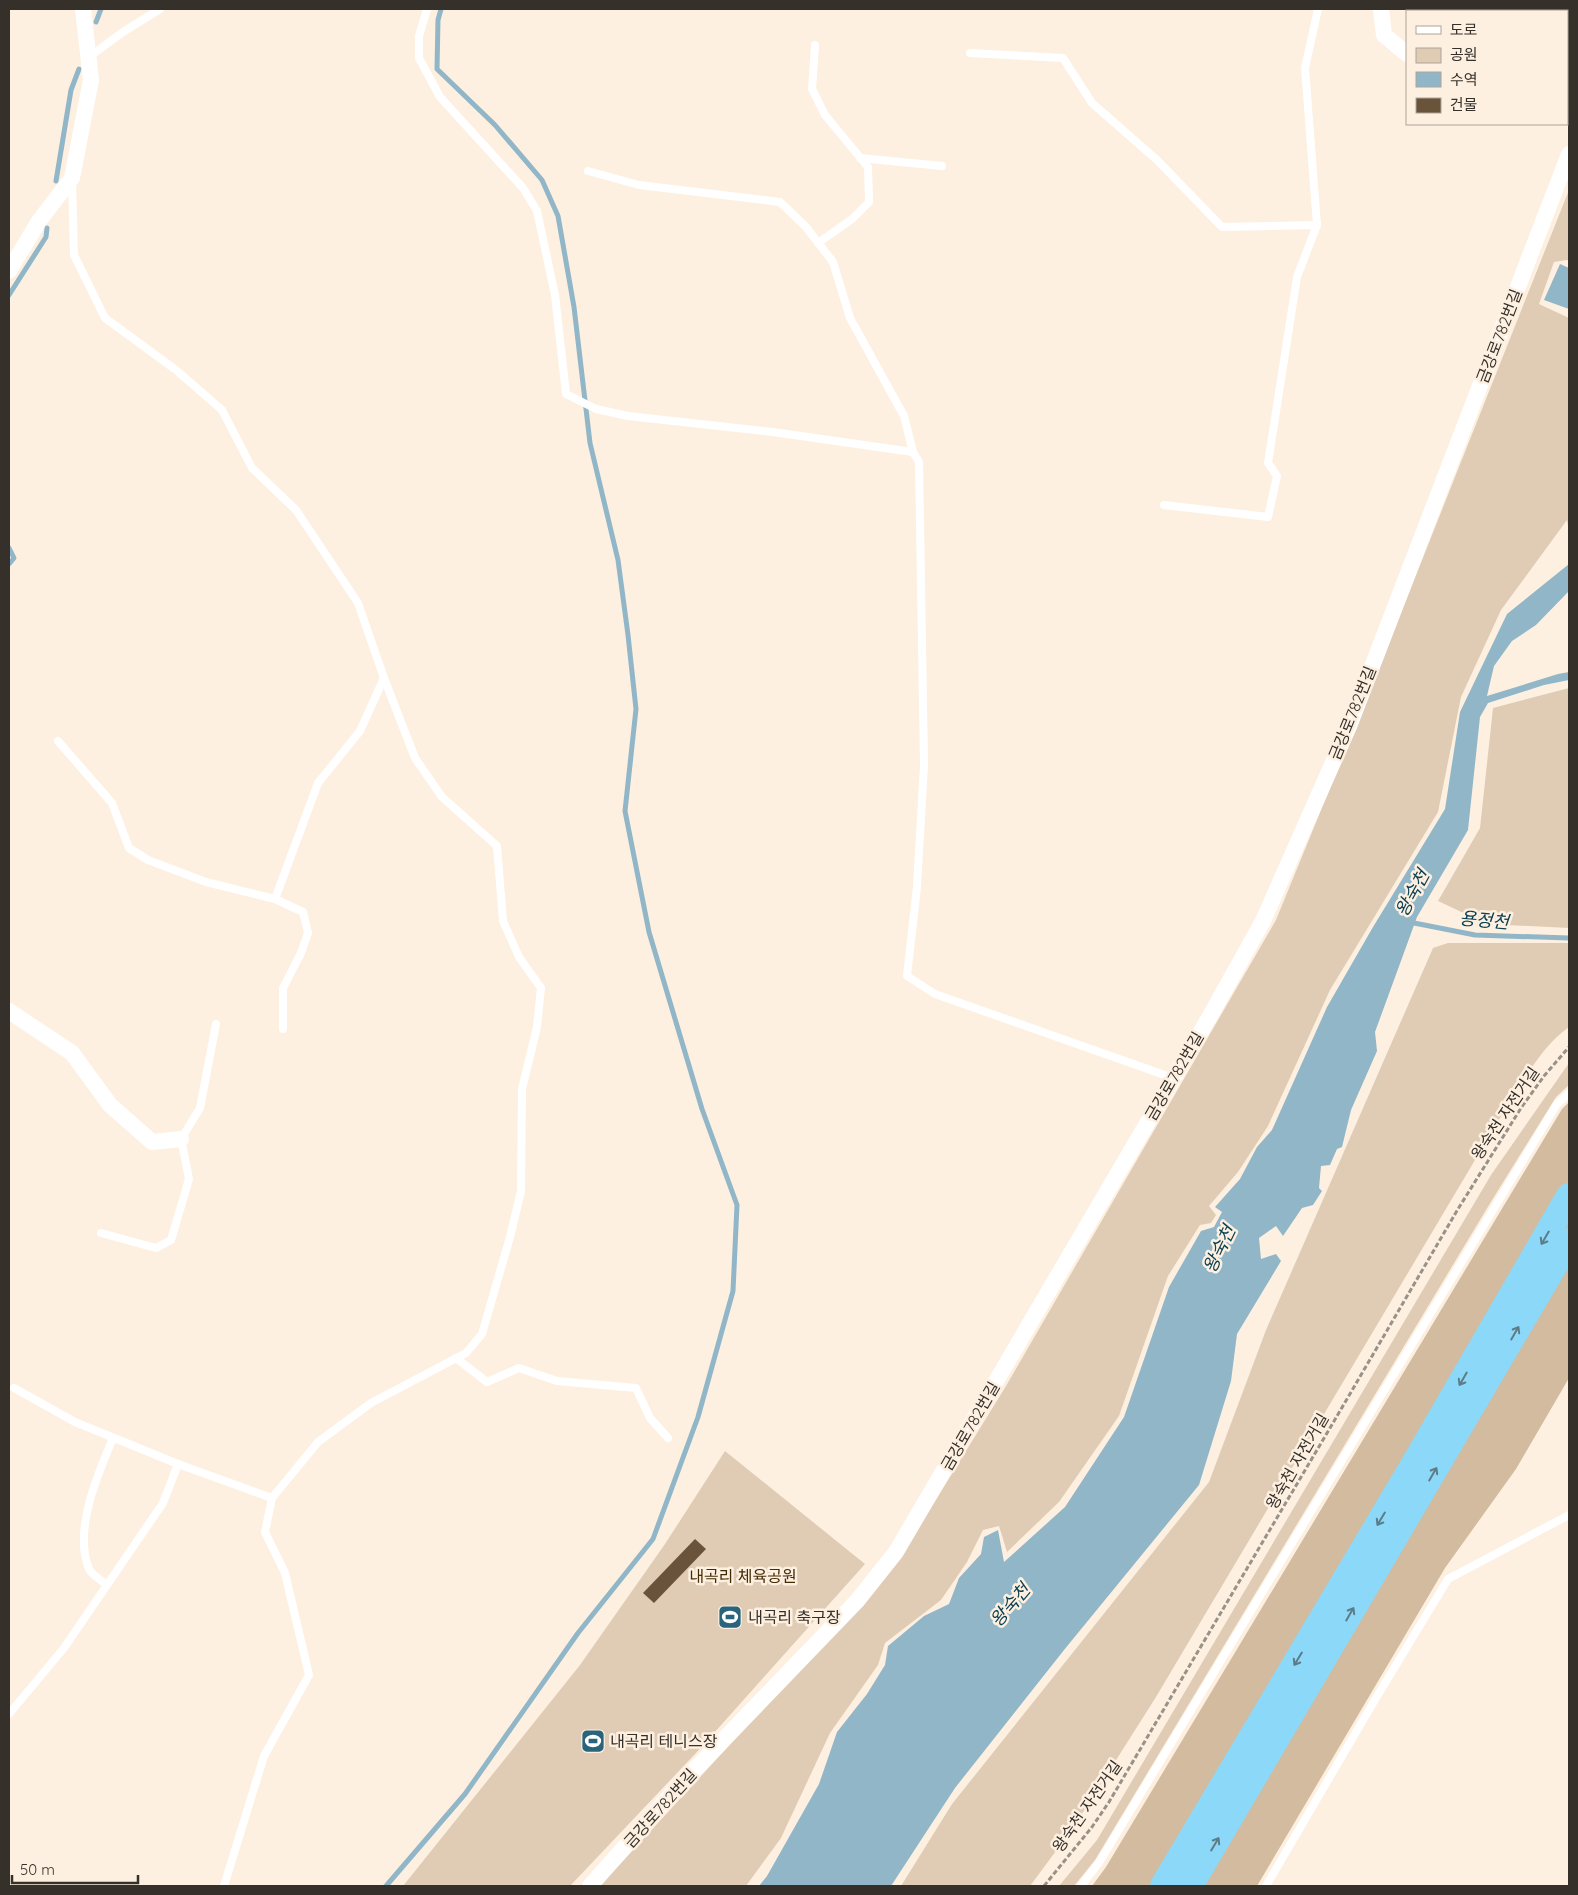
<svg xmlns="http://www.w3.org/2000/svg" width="1578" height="1895" font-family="Quicksand,'Noto Sans KR',sans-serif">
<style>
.green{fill:#e0ccb4}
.forest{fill:#d2bb9e}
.water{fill:#91b6c7}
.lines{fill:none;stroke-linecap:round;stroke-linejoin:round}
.stream{stroke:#91b6c7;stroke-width:5}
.building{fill:#69543b}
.path{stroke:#9a9187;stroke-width:3;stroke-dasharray:5 2.5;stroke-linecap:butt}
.service{stroke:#fff;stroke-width:8}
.minor{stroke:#fff;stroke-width:16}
.trunk{stroke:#8cd8f8;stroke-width:26}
.oneway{stroke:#5c7c87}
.labels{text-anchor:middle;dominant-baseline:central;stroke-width:5;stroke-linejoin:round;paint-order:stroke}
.street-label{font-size:16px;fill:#35302a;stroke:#fdf0e1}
.park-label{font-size:16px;fill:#432b06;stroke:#fdf0e1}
.poi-label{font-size:16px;fill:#35302a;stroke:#fdf0e1;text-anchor:start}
.water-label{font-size:18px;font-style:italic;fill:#0b4053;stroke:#fdf0e1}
</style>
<rect width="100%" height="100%" fill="#fdf0e1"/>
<g class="green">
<path d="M1569,190V261L1567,260L1554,262L1539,304L1569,318V531L1567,520L1501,610L1461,697L1438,812L1330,990L1268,1126L1238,1172L1209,1206L1216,1215L1211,1223L1200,1225L1168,1276L1119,1416L1059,1502L1007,1552L999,1526L983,1530L967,1562L941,1600L885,1643L878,1665L830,1733L781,1838L746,1886H600L897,1563L1006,1386L1276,920L1376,676Z"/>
<path d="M1569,688V928L1487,924L1438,901L1480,828L1493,708Z"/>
<path d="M1448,943H1569V1027C1546,1043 1531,1069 1516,1091L1156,1697L1073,1828L1030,1886H901L952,1804L1209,1482L1266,1330L1433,948Z"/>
<path d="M1569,1063V1085L1556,1097L1489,1205L1095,1860L1074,1886H1059L1097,1840L1491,1175Z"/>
<path d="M725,1451L865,1564L697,1752L570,1886H403L580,1665L665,1544Z"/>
</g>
<path class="forest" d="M1569,1102V1378L1516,1469L1445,1568L1257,1886H1092L1106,1867L1562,1109Z"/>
<g class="water">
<path d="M1560,264L1569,268V309L1544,300Z"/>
<path d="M1569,564V591L1536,625L1512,641L1494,666L1487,696L1558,674L1569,672V680L1544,685L1488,703L1480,717L1468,830L1417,917L1375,1032L1377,1051L1351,1110L1342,1147L1337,1149L1330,1165L1321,1166L1319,1188L1322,1191L1313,1205L1302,1208L1283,1236L1276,1226L1259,1238L1261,1259L1276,1254L1281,1261L1237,1334L1231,1381L1199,1485L1064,1650L955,1788L891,1886H759L767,1876L819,1784L837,1732L867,1694L885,1665L888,1646L924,1616L949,1604L959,1578L981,1554L984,1537L998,1530L1004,1562L1065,1507L1124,1417L1169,1287L1201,1231L1214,1227L1222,1212L1215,1207L1240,1179L1257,1147L1272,1130L1327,1007L1373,927L1445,809L1460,712L1507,614Z"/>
</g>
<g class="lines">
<g class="stream">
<path d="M96,22L101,9"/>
<path d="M56,181L71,90L79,69"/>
<path d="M9,295L46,237L47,228"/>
<path d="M9,548L14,558L9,564"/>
<path d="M1409,922L1475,935L1569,938"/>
<path d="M386,1886L465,1794L578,1633L653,1539L698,1417L733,1291L737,1205L702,1109L649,932L625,811L636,709L628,635L618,560L590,443L574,307L558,216L542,180L495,125L437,69L438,20L441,9"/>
</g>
</g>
<path class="building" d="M695,1539L706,1549L654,1603L643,1593Z"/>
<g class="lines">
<path class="path" d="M1044,1886L1092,1827L1109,1802L1330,1428L1458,1209L1521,1108L1544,1076L1569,1047"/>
<g class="service">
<path d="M427,9L419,36V58L440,97L523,188L537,211L555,295L566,394L596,409L628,416L773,432L913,452L919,462L924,765L917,887L907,976L935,994L1173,1078"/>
<path d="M815,45L812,89L825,115L868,167L869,202L852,219L818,243"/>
<path d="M970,53L1063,58L1092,103L1157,160L1222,227L1317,225"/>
<path d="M89,57L123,32L160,9"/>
<path d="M860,158L942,166"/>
<path d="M588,171L639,185L780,202L806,227L833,262L850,318L904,416L913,452"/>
<path d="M72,181L74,255L105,318L176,370L222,410L252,468L296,510L358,603L384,678L415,758L442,797L497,846L503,921L519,957L541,988L537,1027L522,1089L521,1191L510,1237L482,1334L466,1353L371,1403L318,1442L272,1498L265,1532L285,1573L309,1675L264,1756L224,1886"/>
<path d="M1164,505L1268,517L1277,476L1268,463L1297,277L1317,225L1305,68L1318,9"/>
<path d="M58,741L112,803L129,848L148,860L206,882L275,899L303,912L308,933L301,953L283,988V1029"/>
<path d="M275,899L318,783L360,731L384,678"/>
<path d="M101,1233L156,1248L171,1240L189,1179L181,1139L200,1108L216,1024"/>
<path d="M456,1358L487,1382L519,1368L557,1381L636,1388L650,1418L668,1438"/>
<path d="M14,1388L75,1422L178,1464L272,1498"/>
<path d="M106,1584C101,1580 92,1575 89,1569C73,1530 98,1474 113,1438"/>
<path d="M9,1714L64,1648L163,1503L178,1464"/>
<path d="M1081,1886L1100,1861L1557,1104L1569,1093"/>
<path d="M1266,1886L1373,1703L1448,1579L1569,1515"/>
</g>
<g class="minor">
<path d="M1381,9L1384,35L1407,54"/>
<path d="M1567,86H1569"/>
<path d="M9,271L39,221L72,178L91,80L83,9"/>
<path d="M9,1011L72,1053L110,1105L152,1142L181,1139"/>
<path d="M590,1886L676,1789L857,1601L896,1552L1210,1016L1263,921L1350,724L1569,154"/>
</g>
<g class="trunk">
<path d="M1163,1886L1415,1462L1569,1196"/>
<path d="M1190,1886L1569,1241"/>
</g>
</g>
<defs><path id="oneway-shaft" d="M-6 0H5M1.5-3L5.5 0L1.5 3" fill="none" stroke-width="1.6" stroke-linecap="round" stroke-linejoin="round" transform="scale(1.25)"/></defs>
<g class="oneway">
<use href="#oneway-shaft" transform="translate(1545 1238) rotate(120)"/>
<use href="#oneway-shaft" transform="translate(1515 1333) rotate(-60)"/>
<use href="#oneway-shaft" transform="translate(1463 1379) rotate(120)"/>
<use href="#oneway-shaft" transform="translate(1433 1474) rotate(-60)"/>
<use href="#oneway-shaft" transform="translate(1381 1519) rotate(121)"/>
<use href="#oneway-shaft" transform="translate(1350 1614) rotate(-60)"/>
<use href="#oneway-shaft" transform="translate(1298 1659) rotate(121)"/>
<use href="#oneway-shaft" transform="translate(1215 1844) rotate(-59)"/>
</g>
<defs>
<g id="stadium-square" transform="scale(1.25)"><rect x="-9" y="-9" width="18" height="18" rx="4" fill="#29647c" stroke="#fdf0e1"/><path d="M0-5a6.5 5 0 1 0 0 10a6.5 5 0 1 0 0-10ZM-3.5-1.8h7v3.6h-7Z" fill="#fff"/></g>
</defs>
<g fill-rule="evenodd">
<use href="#stadium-square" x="730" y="1617"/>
<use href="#stadium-square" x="593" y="1741"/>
</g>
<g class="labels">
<g class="street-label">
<text transform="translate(1499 336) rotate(-69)">금강로782번길</text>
<text transform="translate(1352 713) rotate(-68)">금강로782번길</text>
<text transform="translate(1174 1076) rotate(-60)">금강로782번길</text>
<text transform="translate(1505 1113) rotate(-56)">왕숙천 자전거길</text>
<text transform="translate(970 1426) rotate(-60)">금강로782번길</text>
<text transform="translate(1297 1461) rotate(-60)">왕숙천 자전거길</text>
<text transform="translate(1087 1806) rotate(-55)">왕숙천 자전거길</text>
<text transform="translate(660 1808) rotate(-48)">금강로782번길</text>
</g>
<g class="park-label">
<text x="743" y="1576">내곡리 체육공원</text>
</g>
<g class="poi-label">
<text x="748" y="1617">내곡리 축구장</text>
<text x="610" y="1741">내곡리 테니스장</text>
</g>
<g class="water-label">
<text transform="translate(1412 893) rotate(-61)">왕숙천</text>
<text transform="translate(1484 920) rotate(5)">용정천</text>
<text transform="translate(1219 1249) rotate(-64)">왕숙천</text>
<text transform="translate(1010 1605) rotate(-49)">왕숙천</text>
</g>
</g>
<rect width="1578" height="1895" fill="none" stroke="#35302a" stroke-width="20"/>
<rect x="1406" y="10" width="162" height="115" fill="#fdf0e1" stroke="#ada398"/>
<rect x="1416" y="26" width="25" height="8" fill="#ffffff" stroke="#ada398"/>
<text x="1450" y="35" font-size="15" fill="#35302a">도로</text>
<rect x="1416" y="48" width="25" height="15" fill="#e0ccb4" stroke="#ada398"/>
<text x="1450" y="60" font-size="15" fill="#35302a">공원</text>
<rect x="1416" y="72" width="25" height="15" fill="#91b6c7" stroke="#ada398"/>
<text x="1450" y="85" font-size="15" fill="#35302a">수역</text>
<rect x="1416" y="98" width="25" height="15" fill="#69543b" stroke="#ada398"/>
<text x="1450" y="110" font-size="15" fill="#35302a">건물</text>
<path d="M12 1875v8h126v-8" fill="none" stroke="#35302a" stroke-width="2.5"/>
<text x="20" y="1875" font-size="15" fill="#35302a" stroke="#fdf0e1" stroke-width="4" paint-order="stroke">50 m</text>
</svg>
